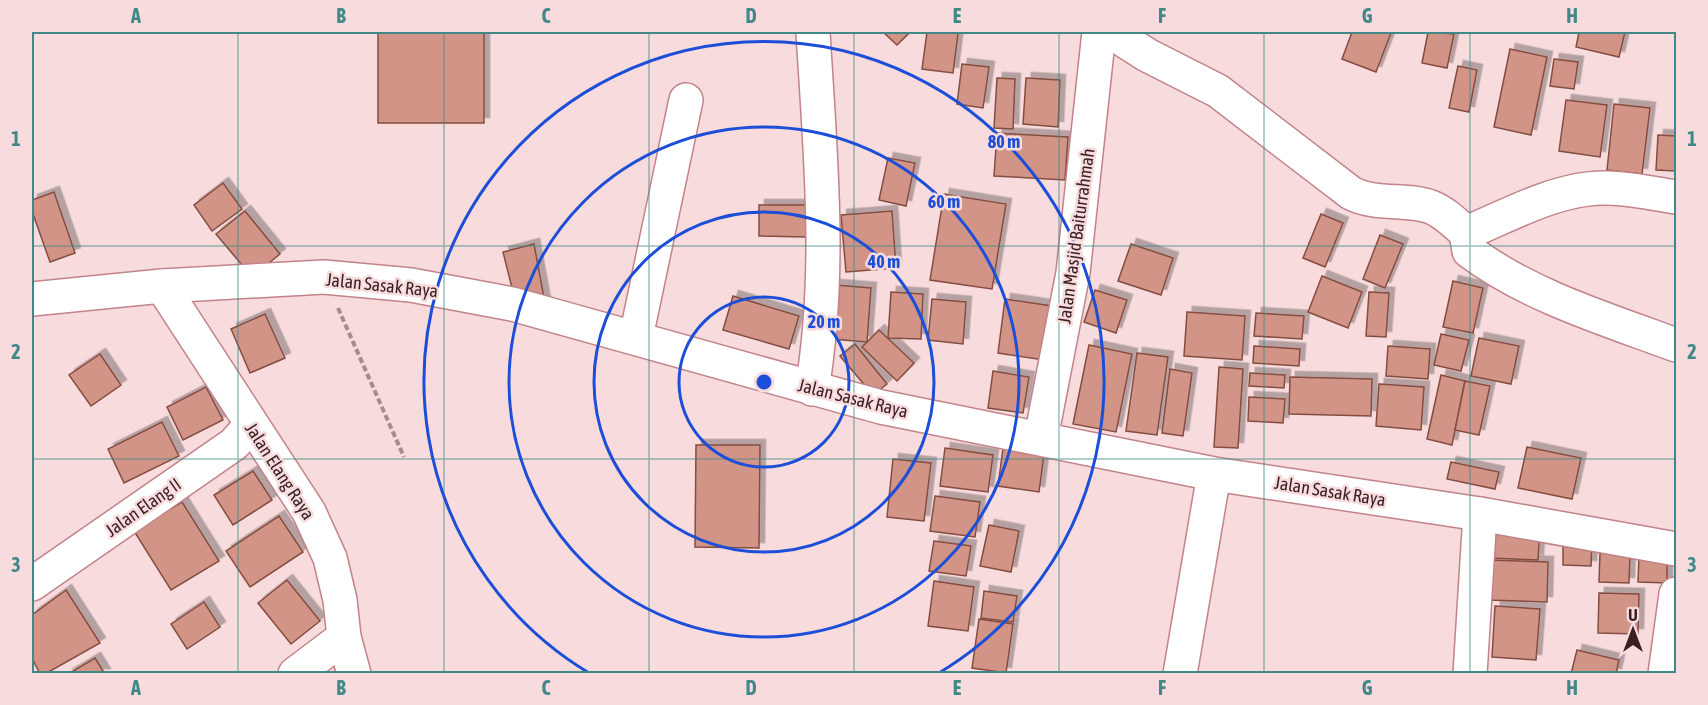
<svg xmlns="http://www.w3.org/2000/svg" width="1708" height="705" font-family="'Asap Condensed',sans-serif">
<style>
.building{fill:#d29487;stroke:#844d41;stroke-width:1.5;filter:url(#shadow)}
.lines{fill:none;stroke-linecap:round;stroke-linejoin:round}
.street-casing{stroke:#c28389;stroke-width:36}
.secondary-casing{stroke:#c28389;stroke-width:36}
.path{stroke:#a78c8e;stroke-width:4;stroke-dasharray:6 3;stroke-linecap:butt}
.street{stroke:#fff;stroke-width:33}
.secondary{stroke:#fff;stroke-width:33}
.grid{fill:none;stroke:#418987;stroke-width:1.5;stroke-opacity:0.55}
.ring{fill:none;stroke:#1d4ed8;stroke-width:3}
.labels{text-anchor:middle;dominant-baseline:central;stroke-width:5;stroke-linejoin:round;paint-order:stroke}
.street-label{font-size:18px;fill:#381f22;stroke:#f7dbdd}
.centre{fill:#1d4ed8;stroke:#f7dbdd;stroke-width:3}
.ring-label{font-size:18px;text-anchor:middle;font-weight:bold;fill:#1d4ed8;stroke:#f7dbdd;stroke-width:5;stroke-linejoin:round;paint-order:stroke}
.neatline{fill:none;stroke:#418987;stroke-width:2}
.grid-label{font-size:20px;text-anchor:middle;font-weight:bold;fill:#418987}
</style>
<defs>
<filter id="shadow"><feDropShadow dx="5.5" dy="-5.5" stdDeviation="0" flood-color="#0004"/></filter>
</defs>
<rect width="100%" height="100%" fill="#f7dbdd"/>
<g class="building">
<rect x="378" y="32" width="106" height="91"/>
<path d="M883,32H910L897,45Z"/>
<path d="M927,32L958,33L953,73L922,69Z"/>
<path d="M1352,32L1391,33L1376,72L1342,59Z"/>
<path d="M1428,32L1454,34L1447,68L1422,63Z"/>
<path d="M1579,32H1625L1619,57L1576,47Z"/>
<path d="M1510,49L1547,57L1531,135L1494,127Z"/>
<path d="M1554,59L1578,62L1574,89L1550,86Z"/>
<path d="M962,64L989,67L983,108L957,104Z"/>
<path d="M1458,66L1477,70L1469,112L1449,108Z"/>
<path d="M997,78L1015,79L1013,129L994,128Z"/>
<path d="M1026,78L1060,80L1058,127L1023,124Z"/>
<path d="M1566,100L1607,105L1600,157L1559,151Z"/>
<path d="M1614,104L1650,108L1642,174L1607,170Z"/>
<path d="M997,133L1068,137L1065,180L994,176Z"/>
<path d="M1658,135L1676,136V171L1656,170Z"/>
<path d="M888,158L915,163L906,206L879,200Z"/>
<path d="M223,183L242,209L212,231L194,205Z"/>
<path d="M54,192L75,253L50,262L32,211V200Z"/>
<path d="M944,194L1006,204L992,289L930,280Z"/>
<path d="M759,205H807V237L759,236Z"/>
<path d="M245,211L280,254L252,277L216,234Z"/>
<path d="M892,211L896,268L846,272L841,215Z"/>
<path d="M1321,214L1343,223L1325,267L1303,258Z"/>
<path d="M1380,235L1403,244L1385,288L1363,279Z"/>
<path d="M534,244L545,303L514,296L503,252Z"/>
<path d="M1131,244L1173,258L1161,295L1118,281Z"/>
<path d="M1322,276L1362,292L1348,328L1308,312Z"/>
<path d="M1453,281L1483,288L1473,333L1443,327Z"/>
<path d="M835,285L871,288L867,342L831,339Z"/>
<path d="M1095,290L1127,300L1116,333L1084,322Z"/>
<path d="M891,292L923,294L921,339L888,338Z"/>
<path d="M1369,292L1389,293L1386,337L1366,336Z"/>
<path d="M733,296L799,316L789,349L723,330Z"/>
<path d="M932,299L966,302L963,344L928,340Z"/>
<path d="M1005,299L1052,306L1044,360L998,353Z"/>
<path d="M1187,312L1245,316L1242,360L1184,356Z"/>
<path d="M1256,313L1304,316L1302,339L1254,336Z"/>
<path d="M265,314L285,358L250,373L231,329Z"/>
<path d="M879,330L914,363L897,381L862,347Z"/>
<path d="M1441,334L1469,340L1461,371L1434,365Z"/>
<path d="M1479,338L1519,346L1511,384L1471,376Z"/>
<path d="M855,344L887,384L873,395L840,356Z"/>
<path d="M1089,345L1132,354L1116,432L1073,424Z"/>
<path d="M1254,346L1300,349L1299,366L1253,363Z"/>
<path d="M1388,346L1430,349L1428,379L1386,376Z"/>
<path d="M1137,353L1168,357L1157,435L1126,431Z"/>
<path d="M100,354L121,385L91,406L69,375Z"/>
<path d="M1219,367L1243,369L1238,448L1214,447Z"/>
<path d="M1170,369L1192,373L1183,436L1162,433Z"/>
<path d="M993,371L1029,377L1023,413L988,408Z"/>
<path d="M1250,373L1285,375L1284,388L1249,386Z"/>
<path d="M1441,375L1465,381L1452,445L1427,439Z"/>
<path d="M1290,377L1372,379L1371,416L1289,414Z"/>
<path d="M1465,381L1490,386L1479,435L1455,430Z"/>
<path d="M1379,384L1424,387L1421,430L1376,426Z"/>
<path d="M206,387L223,420L183,440L167,407Z"/>
<path d="M1249,397L1285,399L1283,423L1248,421Z"/>
<path d="M162,422L179,456L124,483L108,449Z"/>
<path d="M696,445H760L759,548L695,547Z"/>
<path d="M1527,447L1581,458L1572,499L1518,488Z"/>
<path d="M945,448L993,455L988,492L940,486Z"/>
<path d="M1003,448L1044,454L1039,492L998,486Z"/>
<path d="M893,459L931,463L924,521L887,517Z"/>
<path d="M1451,462L1499,472L1495,489L1447,479Z"/>
<path d="M253,471L272,500L233,525L214,495Z"/>
<path d="M935,496L980,502L975,537L930,531Z"/>
<path d="M182,502L219,561L171,590L134,531Z"/>
<path d="M279,516L303,552L250,587L226,551Z"/>
<path d="M1492,524L1540,526L1538,560L1490,558Z"/>
<path d="M989,525L1019,531L1011,572L980,566Z"/>
<path d="M1563,540H1592L1591,566L1563,565Z"/>
<path d="M934,541L971,546L966,576L929,571Z"/>
<path d="M1600,553L1630,554L1629,583L1599,582Z"/>
<path d="M1639,556L1667,557V583L1638,582Z"/>
<path d="M1489,560L1548,562L1547,602L1488,600Z"/>
<path d="M287,580L320,621L291,644L258,603Z"/>
<path d="M934,581L974,587L968,631L928,626Z"/>
<path d="M66,590L100,643L45,674H40L32,658V615Z"/>
<path d="M984,591L1017,596L1013,622L981,618Z"/>
<path d="M1599,593L1639,594L1638,634L1598,633Z"/>
<path d="M204,602L220,627L187,649L171,624Z"/>
<path d="M1495,606L1540,609L1536,660L1492,657Z"/>
<path d="M979,619L1013,624L1006,673L972,668Z"/>
<path d="M1577,650L1619,660L1616,674H1571Z"/>
<path d="M95,658L105,674H68Z"/>
</g>
<g class="lines">
<g class="street-casing">
<g id="street">
<path d="M1111,32L1147,55L1218,91L1351,193C1375,206 1408,198 1431,207C1444,212 1456,224 1466,233L1469,251C1529,296 1606,319 1676,345"/>
<path d="M1466,233C1505,217 1546,194 1588,189C1617,185 1648,193 1676,197"/>
<path d="M162,286L309,512L330,558L340,600L344,637L354,674"/>
<path d="M636,337L686,100"/>
<path d="M812,389C832,270 820,151 813,32"/>
<path d="M1041,438L1073,273L1099,32"/>
<path d="M32,584L234,444L251,425"/>
<path d="M295,674L344,637"/>
<path d="M1180,674L1214,474"/>
<path d="M1470,674L1480,514"/>
<path d="M1665,674L1676,594"/>
</g>
</g>
<g class="secondary-casing">
<path id="secondary" d="M32,299L162,286L324,277L411,285L512,304L881,407L1214,474L1480,514L1676,549"/>
</g>
<path class="path" d="M338,308L404,457"/>
<use href="#street" class="street"/>
<use href="#secondary" class="secondary"/>
</g>
<path class="grid" d="M238,32V674M444,32V674M649,32V674M854,32V674M1059,32V674M1264,32V674M1470,32V674M32,246H1676M32,459H1676"/>
<g class="ring">
<circle cx="764" cy="382" r="85"/>
<circle cx="764" cy="382" r="170"/>
<circle cx="764" cy="382" r="255"/>
<path d="M589 673A340 340 0 1 1 939 673"/>
</g>
<g class="labels">
<g class="street-label">
<text transform="translate(1076 236) rotate(-82)">Jalan Masjid Baiturrahmah</text>
<text transform="translate(382 285) rotate(6)">Jalan Sasak Raya</text>
<text transform="translate(853 398) rotate(14)">Jalan Sasak Raya</text>
<text transform="translate(280 471) rotate(57)">Jalan Elang Raya</text>
<text transform="translate(1330 491) rotate(9)">Jalan Sasak Raya</text>
<text transform="translate(143 507) rotate(-35)">Jalan Elang II</text>
</g>
</g>
<circle cx="764" cy="382" r="9" class="centre"/>
<g class="ring-label">
<text x="1004" y="148">80 m</text>
<text x="944" y="208">60 m</text>
<text x="884" y="268">40 m</text>
<text x="824" y="328">20 m</text>
</g>
<rect width="1708" height="705" fill="none" stroke="#f7dbdd" stroke-width="66"/>
<g transform="translate(1633 630)" stroke="#f7dbdd" stroke-width="4.5" paint-order="stroke">
<path d="M0-4.5L10 22L0 15L-10 22Z" fill="#381f22"/>
<text y="-9" font-size="16" font-weight="bold" text-anchor="middle" fill="#381f22">U</text>
</g>
<rect x="33" y="33" width="1642" height="639" class="neatline"/>
<g class="grid-label">
<text x="136" y="23">A</text>
<text x="341" y="23">B</text>
<text x="546" y="23">C</text>
<text x="751" y="23">D</text>
<text x="957" y="23">E</text>
<text x="1162" y="23">F</text>
<text x="1367" y="23">G</text>
<text x="1572" y="23">H</text>
<text x="16" y="146">1</text>
<text x="1692" y="146">1</text>
<text x="16" y="359">2</text>
<text x="1692" y="359">2</text>
<text x="16" y="572">3</text>
<text x="1692" y="572">3</text>
<text x="136" y="695">A</text>
<text x="341" y="695">B</text>
<text x="546" y="695">C</text>
<text x="751" y="695">D</text>
<text x="957" y="695">E</text>
<text x="1162" y="695">F</text>
<text x="1367" y="695">G</text>
<text x="1572" y="695">H</text>
</g>
</svg>
